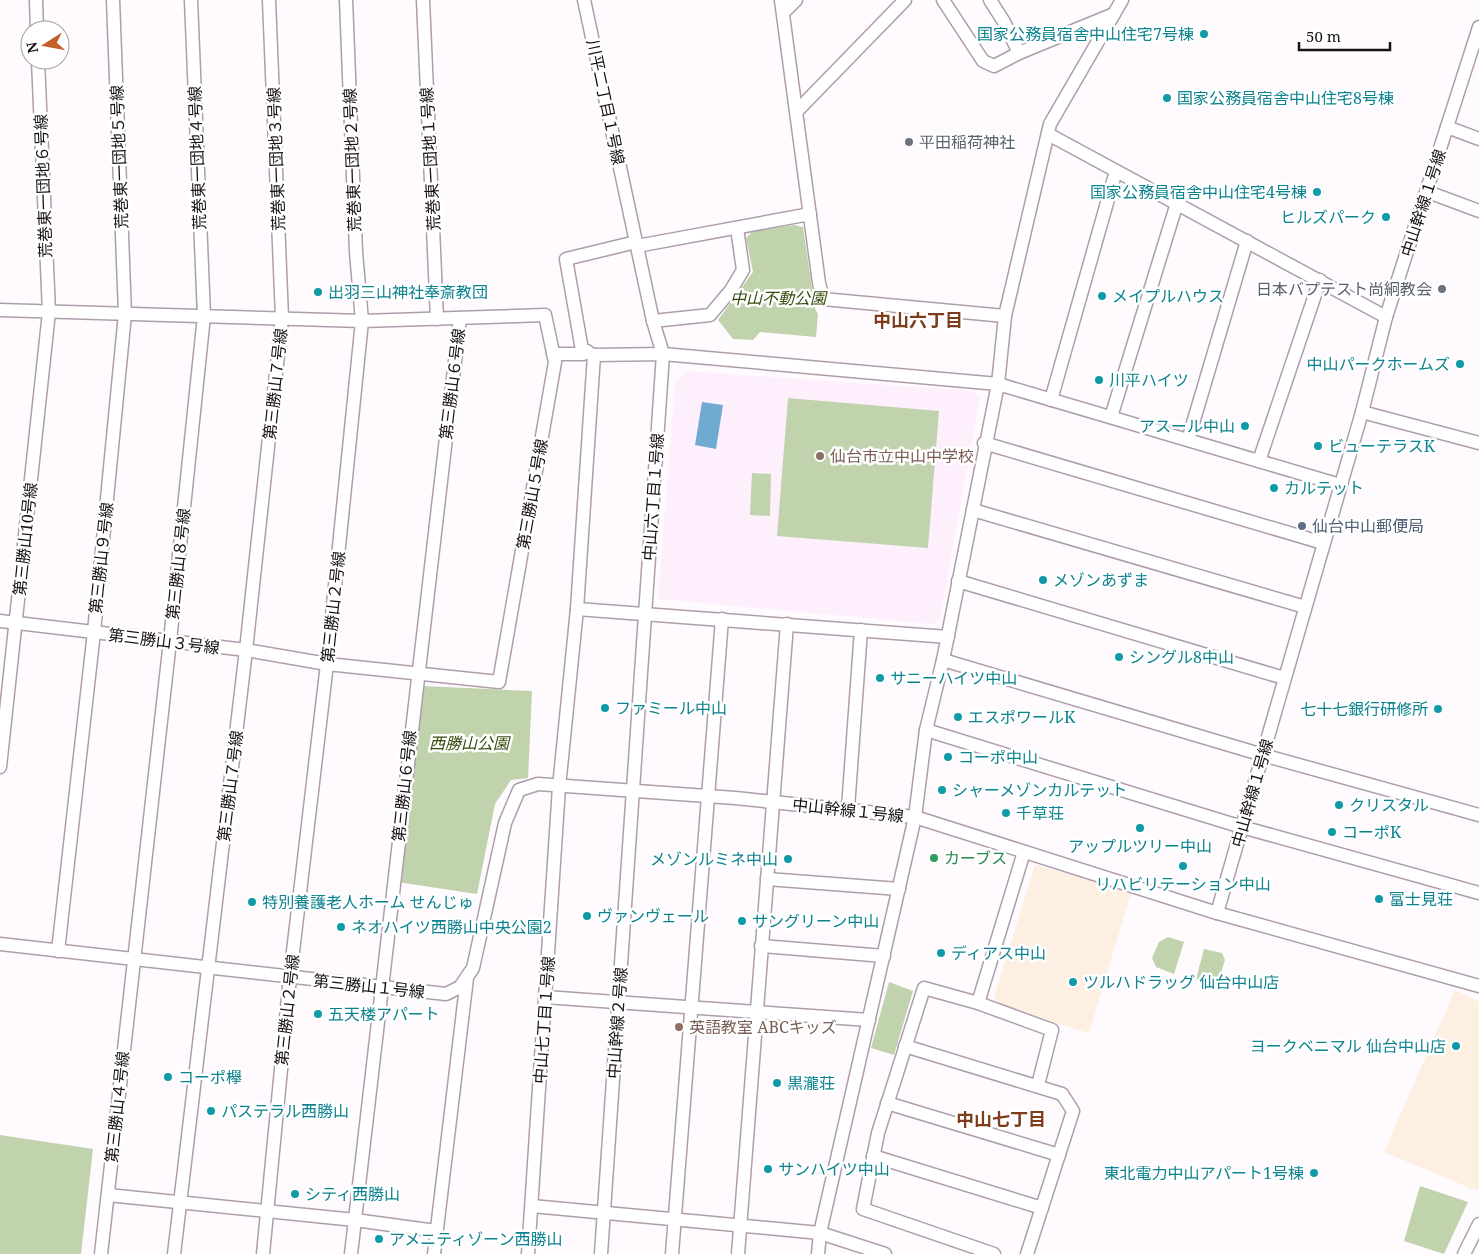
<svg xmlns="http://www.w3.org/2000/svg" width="1479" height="1254" font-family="'Noto Serif','Noto Sans JP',serif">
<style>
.commercial{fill:#fdefe1}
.built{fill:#feeffd}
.green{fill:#c1d3ac}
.water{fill:#70aad1}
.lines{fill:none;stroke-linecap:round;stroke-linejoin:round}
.minor-casing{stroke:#ae9dad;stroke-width:15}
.minor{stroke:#fff;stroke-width:12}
.culture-dot{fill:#0f9aa8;stroke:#fff;stroke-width:2}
.worship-dot{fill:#6b7280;stroke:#fff;stroke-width:2}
.education-dot{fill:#8d6e63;stroke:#fff;stroke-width:2}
.service-dot{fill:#5c6f8a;stroke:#fff;stroke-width:2}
.leisure-dot{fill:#2e9e5b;stroke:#fff;stroke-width:2}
.labels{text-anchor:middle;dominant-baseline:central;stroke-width:5;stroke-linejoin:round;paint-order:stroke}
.culture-label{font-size:16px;fill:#0d838f;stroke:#fff;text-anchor:start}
.street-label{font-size:16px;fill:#171116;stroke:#fff}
.worship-label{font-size:16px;fill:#5b616d;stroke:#fff;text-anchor:start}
.park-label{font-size:16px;font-style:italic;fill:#364c0d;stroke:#fff}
.education-label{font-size:16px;fill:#785e54;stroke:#fff;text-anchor:start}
.service-label{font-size:16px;fill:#4e5e75;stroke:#fff;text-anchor:start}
.leisure-label{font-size:16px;fill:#27864d;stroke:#fff;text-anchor:start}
.neighbourhood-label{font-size:18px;font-weight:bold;fill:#7d3d1b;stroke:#fff}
</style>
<rect width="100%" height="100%" fill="#fefafe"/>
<g class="commercial">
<path d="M1035,865L1132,890L1089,1033L997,1005L994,997Z"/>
<path d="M1455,990L1479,1002V1186L1477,1191L1384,1152Z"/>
</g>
<path class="built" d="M686,371L972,391L980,397L940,619L933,624L658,599L675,383Z"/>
<g class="green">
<path d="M794,225L803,227L815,309L818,314L816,337L760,332L753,340L733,339L718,320L753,272L746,238L752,232Z"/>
<path d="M788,398L939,411L928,548L777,536Z"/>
<path d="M752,473L771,474L770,516L750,515Z"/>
<path d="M423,686L532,691L528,778L511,780L495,804L477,894L397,882Z"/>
<path d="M1168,937L1184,942L1174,974L1156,967L1152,958L1159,942Z"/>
<path d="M1204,949L1222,953L1225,960L1220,976L1212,982L1196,979Z"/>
<path d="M889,982L913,991L894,1055L871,1048Z"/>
<path d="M0,1135L93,1149L81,1254H0Z"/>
<path d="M1420,1186L1468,1202L1444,1254L1404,1241Z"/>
</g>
<path class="water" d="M702,402L723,405L716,449L695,445Z"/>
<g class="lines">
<g class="minor-casing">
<g id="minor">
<path d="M36,0L37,30"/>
<path d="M423,0L437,319"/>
<path d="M584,0L653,321L663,354L601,1254"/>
<path d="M781,0L819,283L823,299L1005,316"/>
<path d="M943,0L983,61L994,66L1019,53"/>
<path d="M990,0L1004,22L1019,53L1114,14"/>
<path d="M784,12L796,0"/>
<path d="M797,111L905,0"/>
<path d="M1447,127L1479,139"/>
<path d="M1048,134L1386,317"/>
<path d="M1428,192L1479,211"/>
<path d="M636,242L566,259L582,350L594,355L663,354L998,384L1340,485"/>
<path d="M637,246L810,214"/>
<path d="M0,310L362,321L327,664L290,977L263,1254"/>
<path d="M653,321L710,315L731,290L743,270L737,228"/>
<path d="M553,354H583L587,351"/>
<path d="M1051,400L1116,171"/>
<path d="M1362,412L1479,443"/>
<path d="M1111,417L1177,203"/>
<path d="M1188,440L1247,241"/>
<path d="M984,443L1323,543"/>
<path d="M1259,461L1320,280"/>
<path d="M973,510L1305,607"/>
<path d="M958,581L1284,678"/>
<path d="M577,609L948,637"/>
<path d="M0,621L246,650L327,664L499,682L555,362L545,315L362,321L356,252L346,0"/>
<path d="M943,660L1263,755L1479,815"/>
<path d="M926,730L1242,827L1479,893"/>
<path d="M0,767L49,312L38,60"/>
<path d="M848,808L861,630"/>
<path d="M767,879L899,889"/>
<path d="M1217,913L1479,986"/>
<path d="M0,944L446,994L460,987L473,968L505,823L519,790L538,784L735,798L915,817L1217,913L1362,412L1386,317L1479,27"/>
<path d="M761,946L884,956"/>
<path d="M58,951L94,632L125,314L113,0"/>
<path d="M545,997L869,1020"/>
<path d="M978,1003L1024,852"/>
<path d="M905,1046L1062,1094L1073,1111L1027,1254"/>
<path d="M887,1103L1059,1155"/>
<path d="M873,1156L1042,1208"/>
<path d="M108,1195L355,1220L436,1231"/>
<path d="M532,1206L820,1233L885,1254"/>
<path d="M101,1254L170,641L204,316L191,0"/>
<path d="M174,1254L246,650L282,318L269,0"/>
<path d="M351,1254L460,318"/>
<path d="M434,1254L467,978"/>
<path d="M528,1254L559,787L577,609L594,355"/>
<path d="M672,1254L722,619"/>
<path d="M738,1254L787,624"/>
<path d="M818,1254L820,1233L915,817L926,730L943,660L998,384L1005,316L1050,124L1122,0"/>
<path d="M994,1254L863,1209L878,1133L924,988L978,1003L1052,1030L1038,1085"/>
<path d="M1464,1254L1479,1224"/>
</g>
</g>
<use href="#minor" class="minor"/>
</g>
<g class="culture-dot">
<circle cx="1204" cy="34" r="5"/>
<circle cx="1167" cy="98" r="5"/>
<circle cx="1317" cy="192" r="5"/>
<circle cx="1386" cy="217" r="5"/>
<circle cx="318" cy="292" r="5"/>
<circle cx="1102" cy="296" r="5"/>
<circle cx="1460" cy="364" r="5"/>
<circle cx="1099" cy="380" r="5"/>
<circle cx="1245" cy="426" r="5"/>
<circle cx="1318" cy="446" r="5"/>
<circle cx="1274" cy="488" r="5"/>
<circle cx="1043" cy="580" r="5"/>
<circle cx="1119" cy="657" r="5"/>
<circle cx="880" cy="678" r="5"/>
<circle cx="605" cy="708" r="5"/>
<circle cx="1438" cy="709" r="5"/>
<circle cx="958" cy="717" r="5"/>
<circle cx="948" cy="757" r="5"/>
<circle cx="942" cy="790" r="5"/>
<circle cx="1339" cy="805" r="5"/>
<circle cx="1006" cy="813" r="5"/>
<circle cx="1140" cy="828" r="5"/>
<circle cx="1332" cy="832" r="5"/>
<circle cx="788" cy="859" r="5"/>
<circle cx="1183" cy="866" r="5"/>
<circle cx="1379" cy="899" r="5"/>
<circle cx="252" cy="902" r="5"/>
<circle cx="587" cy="916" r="5"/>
<circle cx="742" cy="921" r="5"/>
<circle cx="341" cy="927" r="5"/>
<circle cx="941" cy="953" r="5"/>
<circle cx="1073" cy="982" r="5"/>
<circle cx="318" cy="1014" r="5"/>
<circle cx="1456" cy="1046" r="5"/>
<circle cx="168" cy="1077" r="5"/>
<circle cx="777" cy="1083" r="5"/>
<circle cx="211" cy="1111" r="5"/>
<circle cx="768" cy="1169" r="5"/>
<circle cx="1314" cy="1173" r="5"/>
<circle cx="295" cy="1194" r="5"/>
<circle cx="379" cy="1239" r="5"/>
</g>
<g class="worship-dot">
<circle cx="909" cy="142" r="5"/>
<circle cx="1442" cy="289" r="5"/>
</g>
<g class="education-dot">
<circle cx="820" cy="456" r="5"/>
<circle cx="679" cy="1027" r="5"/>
</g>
<circle class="service-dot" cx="1302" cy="526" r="5"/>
<circle class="leisure-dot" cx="934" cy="858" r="5"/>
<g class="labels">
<g class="culture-label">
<text x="1194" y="34" text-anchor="end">国家公務員宿舎中山住宅7号棟</text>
<text x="1177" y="98">国家公務員宿舎中山住宅8号棟</text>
<text x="1307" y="192" text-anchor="end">国家公務員宿舎中山住宅4号棟</text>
<text x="1376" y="217" text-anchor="end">ヒルズパーク</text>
<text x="328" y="292">出羽三山神社奉斎教団</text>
<text x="1112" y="296">メイプルハウス</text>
<text x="1450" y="364" text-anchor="end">中山パークホームズ</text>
<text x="1109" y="380">川平ハイツ</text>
<text x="1235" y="426" text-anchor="end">アスール中山</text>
<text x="1328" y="446">ビューテラスK</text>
<text x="1284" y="488">カルテット</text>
<text x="1053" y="580">メゾンあずま</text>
<text x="1129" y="657">シングル8中山</text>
<text x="890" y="678">サニーハイツ中山</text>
<text x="615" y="708">ファミール中山</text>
<text x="1428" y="709" text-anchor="end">七十七銀行研修所</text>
<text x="968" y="717">エスポワールK</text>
<text x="958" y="757">コーポ中山</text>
<text x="952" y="790">シャーメゾンカルテット</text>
<text x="1349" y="805">クリスタル</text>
<text x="1016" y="813">千草荘</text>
<text x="1342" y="832">コーポK</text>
<text x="1140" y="846" text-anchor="middle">アップルツリー中山</text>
<text x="778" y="859" text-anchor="end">メゾンルミネ中山</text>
<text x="1183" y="884" text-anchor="middle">リハビリテーション中山</text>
<text x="1389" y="899">富士見荘</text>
<text x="262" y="902">特別養護老人ホーム せんじゅ</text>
<text x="597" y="916">ヴァンヴェール</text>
<text x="752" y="921">サングリーン中山</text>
<text x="351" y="927">ネオハイツ西勝山中央公園2</text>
<text x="951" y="953">ディアス中山</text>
<text x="1083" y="982">ツルハドラッグ 仙台中山店</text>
<text x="328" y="1014">五天楼アパート</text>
<text x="1446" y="1046" text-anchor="end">ヨークベニマル 仙台中山店</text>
<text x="178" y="1077">コーポ欅</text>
<text x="787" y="1083">黒瀧荘</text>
<text x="221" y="1111">パステラル西勝山</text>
<text x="778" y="1169">サンハイツ中山</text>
<text x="1304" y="1173" text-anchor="end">東北電力中山アパート1号棟</text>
<text x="305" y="1194">シティ西勝山</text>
<text x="389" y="1239">アメニティゾーン西勝山</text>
</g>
<g class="street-label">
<text transform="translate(606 102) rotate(78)">川平二丁目１号線</text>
<text transform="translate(119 157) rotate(-92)">荒巻東一団地５号線</text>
<text transform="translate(197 158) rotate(-92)">荒巻東一団地４号線</text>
<text transform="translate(276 159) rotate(-92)">荒巻東一団地３号線</text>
<text transform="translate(430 159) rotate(-93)">荒巻東一団地１号線</text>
<text transform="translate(352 160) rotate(-92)">荒巻東一団地２号線</text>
<text transform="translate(43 186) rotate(-92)">荒巻東一団地６号線</text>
<text transform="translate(1423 203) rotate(-72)">中山幹線１号線</text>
<text transform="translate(275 384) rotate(-84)">第三勝山７号線</text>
<text transform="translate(452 384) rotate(-83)">第三勝山６号線</text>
<text transform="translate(532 494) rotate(-80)">第三勝山５号線</text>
<text transform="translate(653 497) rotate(-86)">中山六丁目１号線</text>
<text transform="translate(25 539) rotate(-84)">第三勝山10号線</text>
<text transform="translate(101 558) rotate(-84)">第三勝山９号線</text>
<text transform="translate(178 564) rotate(-84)">第三勝山８号線</text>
<text transform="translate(333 607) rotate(-84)">第三勝山２号線</text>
<text transform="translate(164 641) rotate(7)">第三勝山３号線</text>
<text transform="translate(230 786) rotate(-83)">第三勝山７号線</text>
<text transform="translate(404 786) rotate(-84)">第三勝山６号線</text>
<text transform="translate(1252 793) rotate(-74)">中山幹線１号線</text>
<text transform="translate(848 810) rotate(6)">中山幹線１号線</text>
<text transform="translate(369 986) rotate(6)">第三勝山１号線</text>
<text transform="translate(287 1010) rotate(-84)">第三勝山２号線</text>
<text transform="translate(544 1020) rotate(-86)">中山七丁目１号線</text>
<text transform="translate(617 1023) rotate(-86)">中山幹線２号線</text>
<text transform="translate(117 1107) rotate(-84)">第三勝山４号線</text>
</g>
<g class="worship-label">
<text x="919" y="142">平田稲荷神社</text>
<text x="1432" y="289" text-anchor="end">日本バプテスト尚絅教会</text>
</g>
<g class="park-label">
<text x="778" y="298">中山不動公園</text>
<text x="469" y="743">西勝山公園</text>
</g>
<g class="education-label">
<text x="830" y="456">仙台市立中山中学校</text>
<text x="689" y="1027">英語教室 ABCキッズ</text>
</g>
<g class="service-label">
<text x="1312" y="526">仙台中山郵便局</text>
</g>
<g class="leisure-label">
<text x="944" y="858">カーブス</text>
</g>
<g class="neighbourhood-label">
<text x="918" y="320">中山六丁目</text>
<text x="1001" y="1119">中山七丁目</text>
</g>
</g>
<g transform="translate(45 45) rotate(259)"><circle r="24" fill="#ffffff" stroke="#a2a0a2"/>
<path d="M0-4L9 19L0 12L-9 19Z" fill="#c35f27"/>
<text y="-8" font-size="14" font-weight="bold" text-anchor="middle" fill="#171116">N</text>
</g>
<path d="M1299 42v8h91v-8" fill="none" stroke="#171116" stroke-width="2.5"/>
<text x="1306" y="42" font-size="15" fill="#171116" stroke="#ffffff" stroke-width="4" paint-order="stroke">50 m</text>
</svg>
